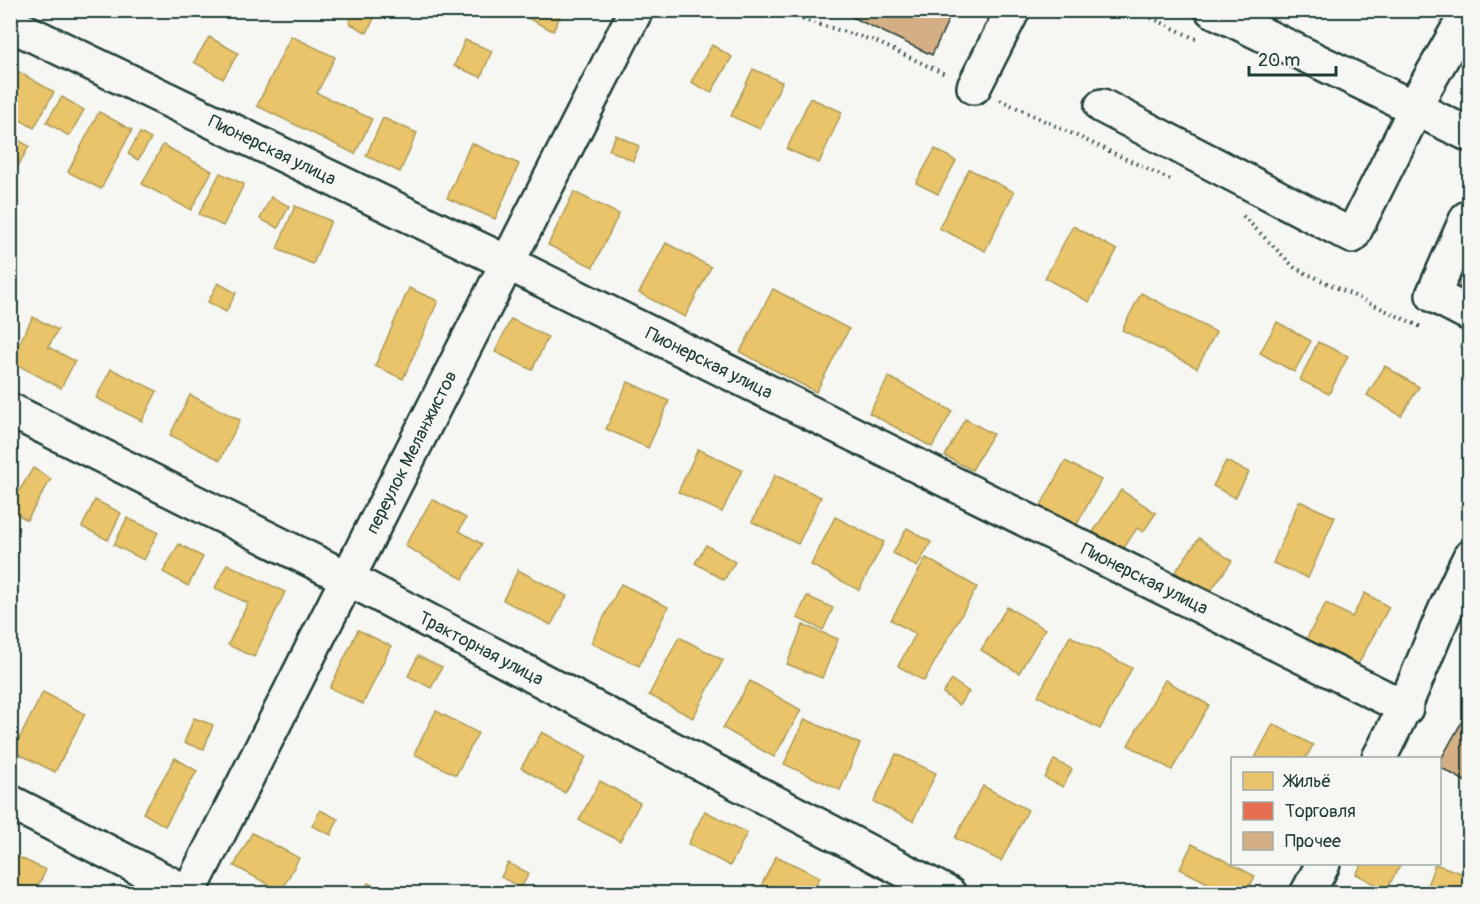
<svg xmlns="http://www.w3.org/2000/svg" width="1480" height="904" font-family="Pangolin,sans-serif">
<style>
.homes{fill:#e9c46a;stroke:#ac9c5a;stroke-width:1.5}
.shops{fill:#e76f51;stroke:#ab6048;stroke-width:1.5}
.building{fill:#d4af85;stroke:#1f3d34;stroke-width:1.5}
.lines{fill:none;stroke-linecap:round;stroke-linejoin:round}
.minor-casing{stroke:#1f3d34;stroke-width:38}
.major-casing{stroke:#1f3d34;stroke-width:38}
.path{stroke:#1f3d34;stroke-width:4;stroke-dasharray:1.5 4.5;stroke-linecap:butt}
.minor{stroke:#f6f6f2;stroke-width:33}
.major{stroke:#f6f6f2;stroke-width:33}
.labels{text-anchor:middle;dominant-baseline:central;stroke-width:6;stroke-linejoin:round;paint-order:stroke}
.street-label{font-size:18px;fill:#1f3d34;stroke:#f6f6f2}
</style>
<rect width="100%" height="100%" fill="#f6f6f2"/>
<filter id="ink" filterUnits="userSpaceOnUse"><feTurbulence type="fractalNoise" baseFrequency=".0167" numOctaves="2"/><feDisplacementMap in="SourceGraphic" scale="12" xChannelSelector="R" yChannelSelector="G"/><feConvolveMatrix kernelMatrix="1 2 1 2 8 2 1 2 1" color-interpolation-filters="sRGB"/></filter>
<g filter="url(#ink)">
<g class="homes">
<path d="M355,10H378L367,33L349,23Z"/>
<path d="M512,10H563L553,31Z"/>
<path d="M291,36L335,57L317,93L372,119L355,154L257,106Z"/>
<path d="M209,37L238,53L223,79L194,62Z"/>
<path d="M465,40L492,51L481,77L454,66Z"/>
<path d="M712,45L732,57L711,93L691,82Z"/>
<path d="M753,69L782,82L760,129L731,116Z"/>
<path d="M17,71L54,92L34,128L10,114V82Z"/>
<path d="M62,97L84,110L69,136L46,122Z"/>
<path d="M810,98L842,112L819,163L787,149Z"/>
<path d="M99,112L132,130L101,189L68,172Z"/>
<path d="M383,118L417,133L400,172L366,156Z"/>
<path d="M140,133L151,139L138,160L128,154Z"/>
<path d="M616,135L639,146L633,161L609,150Z"/>
<path d="M11,136L29,146L10,181V137Z"/>
<path d="M471,143L519,164L495,219L447,198Z"/>
<path d="M163,145L212,171L191,210L142,184Z"/>
<path d="M935,149L956,161L938,194L916,183Z"/>
<path d="M969,169L1014,192L985,251L939,228Z"/>
<path d="M220,173L244,184L223,226L199,214Z"/>
<path d="M574,192L619,214L593,267L548,245Z"/>
<path d="M271,197L289,206L278,228L260,219Z"/>
<path d="M295,206L331,221L313,264L277,249Z"/>
<path d="M1073,226L1117,250L1089,302L1045,278Z"/>
<path d="M666,243L711,267L685,317L639,293Z"/>
<path d="M218,283L236,293L226,312L208,302Z"/>
<path d="M409,288L438,301L403,379L375,366Z"/>
<path d="M773,289L849,329L816,392L740,352Z"/>
<path d="M1141,293L1216,332L1197,368L1122,330Z"/>
<path d="M33,317L58,330L48,347L75,361L61,388L10,361Z"/>
<path d="M511,319L548,337L532,370L495,352Z"/>
<path d="M1277,322L1311,341L1294,372L1260,353Z"/>
<path d="M1318,342L1348,356L1329,394L1300,380Z"/>
<path d="M1385,366L1419,387L1401,416L1367,395Z"/>
<path d="M111,369L157,391L142,421L96,398Z"/>
<path d="M889,377L952,411L932,447L869,413Z"/>
<path d="M628,382L669,401L648,448L606,429Z"/>
<path d="M190,395L240,420L220,460L170,435Z"/>
<path d="M965,419L993,434L972,470L945,456Z"/>
<path d="M698,449L742,470L722,512L678,492Z"/>
<path d="M1065,461L1101,480L1075,528L1039,509Z"/>
<path d="M1226,461L1249,472L1235,498L1213,486Z"/>
<path d="M33,468L51,479L27,520L10,510V506Z"/>
<path d="M775,475L821,497L798,544L752,522Z"/>
<path d="M1121,490L1156,513L1143,532L1137,528L1122,551L1093,532Z"/>
<path d="M432,499L466,518L459,531L482,544L463,579L405,546Z"/>
<path d="M95,500L121,513L108,540L82,527Z"/>
<path d="M1299,501L1335,517L1308,578L1273,563Z"/>
<path d="M835,517L884,542L859,590L811,565Z"/>
<path d="M127,518L158,532L144,560L114,545Z"/>
<path d="M907,528L931,542L917,567L893,553Z"/>
<path d="M1199,538L1232,561L1207,596L1175,572Z"/>
<path d="M179,544L203,557L188,586L163,572Z"/>
<path d="M706,545L735,562L724,580L695,563Z"/>
<path d="M926,558L977,587L924,681L898,666L916,634L891,620Z"/>
<path d="M227,564L285,592L254,657L228,645L248,603L215,588Z"/>
<path d="M518,570L567,596L551,625L503,600Z"/>
<path d="M621,584L668,607L639,666L591,643Z"/>
<path d="M1365,593L1389,607L1356,668L1305,641L1326,603L1352,617Z"/>
<path d="M807,596L833,608L823,630L797,618Z"/>
<path d="M1007,607L1045,629L1019,673L981,650Z"/>
<path d="M803,625L838,639L822,678L787,664Z"/>
<path d="M358,630L391,646L363,704L330,688Z"/>
<path d="M1070,636L1132,668L1100,729L1038,696Z"/>
<path d="M679,637L723,660L693,718L649,695Z"/>
<path d="M418,656L442,667L431,688L408,676Z"/>
<path d="M952,680L969,692L959,705L943,693Z"/>
<path d="M1165,680L1209,705L1172,770L1128,745Z"/>
<path d="M750,681L801,710L774,757L723,728Z"/>
<path d="M43,692L85,714L55,772L13,751Z"/>
<path d="M436,711L478,733L456,775L414,754Z"/>
<path d="M194,718L213,725L204,749L184,743Z"/>
<path d="M805,719L860,744L840,790L784,764Z"/>
<path d="M1273,724L1313,745L1306,758H1255Z"/>
<path d="M542,732L586,757L565,793L521,768Z"/>
<path d="M896,754L936,773L913,821L874,802Z"/>
<path d="M175,758L197,771L165,826L143,813Z"/>
<path d="M1054,760L1072,769L1063,787L1045,778Z"/>
<path d="M600,781L640,803L620,841L579,820Z"/>
<path d="M983,786L1028,810L1001,861L955,838Z"/>
<path d="M320,810L338,819L331,835L312,826Z"/>
<path d="M705,811L747,833L730,866L688,844Z"/>
<path d="M252,833L299,858L281,891L234,866Z"/>
<path d="M1192,844L1255,876L1246,894H1229L1180,869Z"/>
<path d="M10,853L46,870L34,894H10Z"/>
<path d="M776,856L820,877L812,894L758,892Z"/>
<path d="M508,863L529,873L521,888L501,877Z"/>
<path d="M1362,864H1401L1386,890L1356,874Z"/>
<path d="M1435,864L1470,876V894H1424Z"/>
<path d="M368,883L387,894H362Z"/>
<path d="M76,885L94,894H72Z"/>
</g>
<path class="shops" d="M1470,262V292L1459,287Z"/>
<g class="building">
<path d="M837,10H953L932,55Z"/>
<path d="M1470,707V776L1466,782L1440,767V761Z"/>
</g>
<g class="lines">
<g class="minor-casing">
<g id="minor">
<path id="s1" d="M10,24L506,262L1406,708"/>
<path d="M974,87L1013,10"/>
<path d="M1423,91L1469,10"/>
<path d="M1102,106L1352,236L1416,108"/>
<path d="M1470,219L1467,218L1433,295L1470,314"/>
<path id="s2" d="M10,410L349,579L949,894"/>
<path d="M1379,758C1415,692 1436,623 1470,557"/>
<path d="M10,802L190,894"/>
<path id="s3" d="M188,894C338,599 485,304 636,10"/>
<path d="M1307,894L1323,864"/>
</g>
</g>
<g class="major-casing">
<path id="major" d="M1212,10L1470,135"/>
</g>
<g class="path">
<path d="M781,10L784,14L875,41L947,75"/>
<path d="M1135,10L1198,40"/>
<path d="M1000,100L1173,181"/>
<path d="M1243,216L1295,268L1423,328"/>
<path d="M1460,345L1470,350"/>
</g>
<use href="#minor" class="minor"/>
<use href="#major" class="major"/>
</g>
</g>
<g class="labels">
<g class="street-label">
<text stroke="none"><textPath href="#s1" startOffset="291">Пионерская улица</textPath></text>
<text stroke="none"><textPath href="#s1" startOffset="777">Пионерская улица</textPath></text>
<text stroke="none"><textPath href="#s3" startOffset="495">переулок Меланжистов</textPath></text>
<text stroke="none"><textPath href="#s1" startOffset="1263">Пионерская улица</textPath></text>
<text stroke="none"><textPath href="#s2" startOffset="528">Тракторная улица</textPath></text>
</g>
</g>
<rect width="1480" height="904" fill="none" stroke="#f6f6f2" stroke-width="36"/>
<rect x="18" y="18" width="1444" height="868" fill="none" stroke="#1f3d34" stroke-width="2" filter="url(#ink)"/>
<rect x="1231" y="757" width="210" height="108" fill="#f6f6f2" stroke="#a0aca6" stroke-width="1.5"/>
<rect x="1243" y="772" width="30" height="18" fill="#e9c46a" stroke="#a0aca6" stroke-width="1.5"/>
<text x="1285" y="787" font-size="18" fill="#1f3d34">Жильё</text>
<rect x="1243" y="802" width="30" height="18" fill="#e76f51" stroke="#a0aca6" stroke-width="1.5"/>
<text x="1285" y="817" font-size="18" fill="#1f3d34">Торговля</text>
<rect x="1243" y="832" width="30" height="18" fill="#d4af85" stroke="#a0aca6" stroke-width="1.5"/>
<text x="1285" y="847" font-size="18" fill="#1f3d34">Прочее</text>
<path d="M1249 66v9h87v-9" fill="none" stroke="#1f3d34" stroke-width="3"/>
<text x="1258" y="66" font-size="18" fill="#1f3d34" stroke="#f6f6f2" stroke-width="4.5" paint-order="stroke">20 m</text>
</svg>
